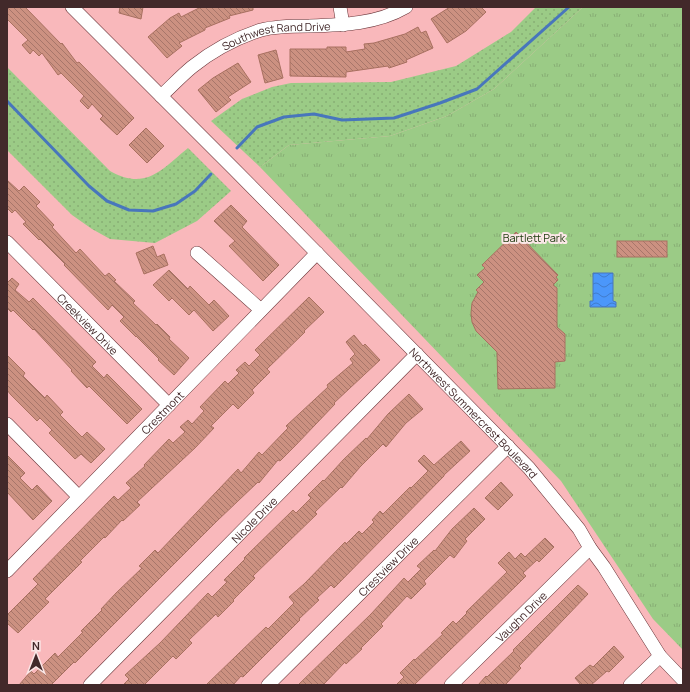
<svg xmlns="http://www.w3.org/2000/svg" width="690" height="692" font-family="Manrope,sans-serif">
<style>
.grass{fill:url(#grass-dots)}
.park{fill:url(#park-tufts)}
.water{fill:url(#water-waves);stroke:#4876bc}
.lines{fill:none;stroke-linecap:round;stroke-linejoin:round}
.stream{stroke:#4876bc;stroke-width:3}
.building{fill:url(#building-back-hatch);stroke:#a87060}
.minor-casing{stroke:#6a3539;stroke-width:14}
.minor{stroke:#fff;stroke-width:13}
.labels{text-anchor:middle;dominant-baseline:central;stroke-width:4;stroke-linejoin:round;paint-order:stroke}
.street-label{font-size:11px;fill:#42292a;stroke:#fbe7e7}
.park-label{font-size:11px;fill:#1c390c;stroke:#fbe7e7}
</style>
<defs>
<pattern id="grass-dots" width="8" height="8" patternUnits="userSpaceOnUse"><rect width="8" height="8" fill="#9bcb86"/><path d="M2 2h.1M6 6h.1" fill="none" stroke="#87ae74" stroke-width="1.8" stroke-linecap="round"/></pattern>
<pattern id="park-tufts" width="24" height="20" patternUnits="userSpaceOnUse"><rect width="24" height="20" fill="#9bcb86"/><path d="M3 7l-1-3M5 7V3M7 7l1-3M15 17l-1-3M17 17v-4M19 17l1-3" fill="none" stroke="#87ae74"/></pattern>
<pattern id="water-waves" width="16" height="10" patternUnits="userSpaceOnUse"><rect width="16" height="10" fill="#4b97fa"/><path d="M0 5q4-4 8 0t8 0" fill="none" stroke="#407bcb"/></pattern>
<pattern id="building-back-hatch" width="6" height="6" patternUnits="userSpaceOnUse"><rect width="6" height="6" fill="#cc9181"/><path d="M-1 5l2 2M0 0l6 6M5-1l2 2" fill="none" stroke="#a7766a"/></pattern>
</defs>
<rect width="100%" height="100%" fill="#f9b8bb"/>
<g class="grass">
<path d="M536,7H583L494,89L447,116L390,136L289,145L260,167L211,121L242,99L272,87L291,83L391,82L456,66L511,32Z"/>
<path d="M7,67L110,171C146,191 161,170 188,148L231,191L197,221L155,243L110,239L92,229L72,215L7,150Z"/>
</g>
<path class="park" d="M583,7H683V650L653,619L561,481L260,167L289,145L390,136L447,116L494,89Z"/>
<path class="water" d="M593,273H613V301L616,302V307H590V301H593Z"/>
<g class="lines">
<g class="stream">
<path d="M7,101L89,186L107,201L129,210L153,211L176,204L195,191L211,174"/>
<path d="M237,148L257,127L284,117L314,114L342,120L394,118L440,103L477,89L569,7"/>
</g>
</g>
<g class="building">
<path d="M7,7H25L61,44L62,43L77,63L79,62L134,118L117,135L100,119L103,116L92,104L88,109L80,101L84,96L61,73L58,75L42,53L39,56L33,50L30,54L22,45L28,40L7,19Z"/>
<path d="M120,7H143L141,19L119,13Z"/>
<path d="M201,7H253V10L229,16L230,18L205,28V30L179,43L182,46L167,58L148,37L170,18L179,13L181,17Z"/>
<path d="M450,7H481L486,12L466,31L447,43L431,19Z"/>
<path d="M418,27L421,33L426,31L433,48L406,60L407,62L389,68L388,66L346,72V77L290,76V49H327V47H346V52L365,49L364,44L374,43L405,34Z"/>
<path d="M276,50L283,78L265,83L258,55Z"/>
<path d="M238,63L251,82L228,97L231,100L216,112L198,90L213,78Z"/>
<path d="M146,128L164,146L147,163L129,145Z"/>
<path d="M7,180L19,191L24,186L40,202L36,206L54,225L52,227L76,253L80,249L105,276L109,273L116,280L114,281L135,301L133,303L156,325L157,324L170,337L169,339L189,358L174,375L158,360L159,359L136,336V337L120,321L124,317L112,305L108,310L64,265L65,264L40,239L39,240L23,224L26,222L15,210L12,213L7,208Z"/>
<path d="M231,205L247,221L242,227L279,265L263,281L229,246L235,241L214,221Z"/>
<path d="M516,232L558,275L556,277L558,280L553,285L557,288V327L565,334V361L555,362V388L498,389L497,352L476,331L472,322L471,313L472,303L478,292L476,290L484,282L477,275L485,268L482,265Z"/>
<rect x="617" y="241" width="50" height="16"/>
<path d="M153,246L157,257L164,254L168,265L144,274L136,253Z"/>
<path d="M169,270L188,289L190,286L209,305L214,300L229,316L213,331L194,310L189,315L172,298L169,301L153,285Z"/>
<path d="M12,278L19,284L15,290L29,302L33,298L96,362L92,366L104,378L107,374L142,409L127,424L89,386L87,388L71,371L72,370L34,329L33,330L13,310L11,312L7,308V283Z"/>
<path d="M309,297L324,312L304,331L305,332L267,369L270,372L252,390L254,393L238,409L233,404L211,426L214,428L195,448L137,502L140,505L123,521L122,520L105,538L104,537L80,561L82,562L45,599L49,602L18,633L7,623V615L38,584L33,579L114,496L118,500L131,488L126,483L145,466L144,465L169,439L173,443L185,432L180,427L188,420L192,424L204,411L200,407L225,381L228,384L239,373L236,370L245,362L249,366L260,355L255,350Z"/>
<path d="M354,335L363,346L365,344L380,360L334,403L335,404L295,446L280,461L278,460L259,483L258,482L217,521L75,663L74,662L51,685H19L31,671L34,674L55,653L58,657L83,632L81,631L102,610L101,609L116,593L142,568L139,566L155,550L158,553L238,469L241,473L259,452L262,455L288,428L286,426L328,387L327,385L353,363L350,359L355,354L346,342Z"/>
<path d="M7,355L25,373L23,376L45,398L47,395L63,412L60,415L82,437L87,432L105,449L91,463L81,454L75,459L49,433L52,430L40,418L37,421L11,395L7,390Z"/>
<path d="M409,394L423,409L406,423L386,447L383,444L360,467L342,488L341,487L315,512L317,514L253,576L255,578L233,600L234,601L218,617L216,614L189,640L192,643L176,659L173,656L144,685H123L129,679L125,675L160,643L208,593L212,597L227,582L224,580L245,559L244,558L293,510L296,513L311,498L308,495L323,480L324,481L344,459L366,438L367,439L388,414Z"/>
<path d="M461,441L470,451L444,475V476L334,588L331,585L317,598L319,600L299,619L300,620L243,677L241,676L233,685H206L266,627L268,629L294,603L289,597L304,584L345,542L346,544L359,531L362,534L374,522L372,520L380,511L383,514L410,487L411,488L428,471L418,461L424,455L434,465Z"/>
<path d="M7,455L25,473L20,478L32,490L37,485L52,501L33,520L7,492Z"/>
<path d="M501,482L513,495L498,510L485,498Z"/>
<path d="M474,508L485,519L465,539L467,541L454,558L450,555L424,581L426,584L411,599L407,596L381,624L383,626L361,648L362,649L346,664L345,662L323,685H298L371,614L404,578L408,582L421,569L417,566L434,550L435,551L452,529Z"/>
<path d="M545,538L554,547L539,562L537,560L523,573L526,576L519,583L414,685H396L404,677L400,673L414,659L415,660L443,634L441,633L453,621L456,624L467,613L466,612L507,572L498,563L509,552L515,559L521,553L525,557Z"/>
<path d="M578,585L588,594L519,666L521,668L505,685H478L486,676L487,677L514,651L513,650Z"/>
<path d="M614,646L624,657L609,672L607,671L591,685H581L575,678L590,665L593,667Z"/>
</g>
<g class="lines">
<g class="minor-casing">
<g id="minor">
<path id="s1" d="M72,7L234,169L529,468L579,529L590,548L604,567L660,656L683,680"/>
<path d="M340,7L343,25"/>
<path id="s2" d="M161,96C171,87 181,76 192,67C212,51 236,38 261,30C276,26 294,26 309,26C343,25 377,24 406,7"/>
<path id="s3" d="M7,242L169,405"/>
<path d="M197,253L261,310"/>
<path d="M7,424L79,497"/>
<path id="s4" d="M7,571L317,253"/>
<path id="s5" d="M90,685L417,354"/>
<path id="s6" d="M268,685L508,446"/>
<path id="s7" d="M451,685L590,548"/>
<path d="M630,685L660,656"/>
</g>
</g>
<use href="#minor" class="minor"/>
</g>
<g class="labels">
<g class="street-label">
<text stroke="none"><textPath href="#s2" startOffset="135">Southwest Rand Drive</textPath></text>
<text stroke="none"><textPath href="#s3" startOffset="115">Creekview Drive</textPath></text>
<text stroke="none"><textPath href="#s4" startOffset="222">Crestmont</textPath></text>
<text stroke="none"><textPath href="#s1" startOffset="571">Northwest Summercrest Boulevard</textPath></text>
<text stroke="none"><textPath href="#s5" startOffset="233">Nicole Drive</textPath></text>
<text stroke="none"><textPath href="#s6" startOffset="169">Crestview Drive</textPath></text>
<text stroke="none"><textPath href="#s7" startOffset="98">Vaughn Drive</textPath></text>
</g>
<g class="park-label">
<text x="534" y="237">Bartlett Park</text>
</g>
</g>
<rect width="690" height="692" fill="none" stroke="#42292a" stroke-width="16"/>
<g transform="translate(36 656)" stroke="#fbe7e7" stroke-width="3" paint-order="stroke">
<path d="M0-3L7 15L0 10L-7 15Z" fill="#42292a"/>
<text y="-6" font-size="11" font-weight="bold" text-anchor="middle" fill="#42292a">N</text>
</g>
</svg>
